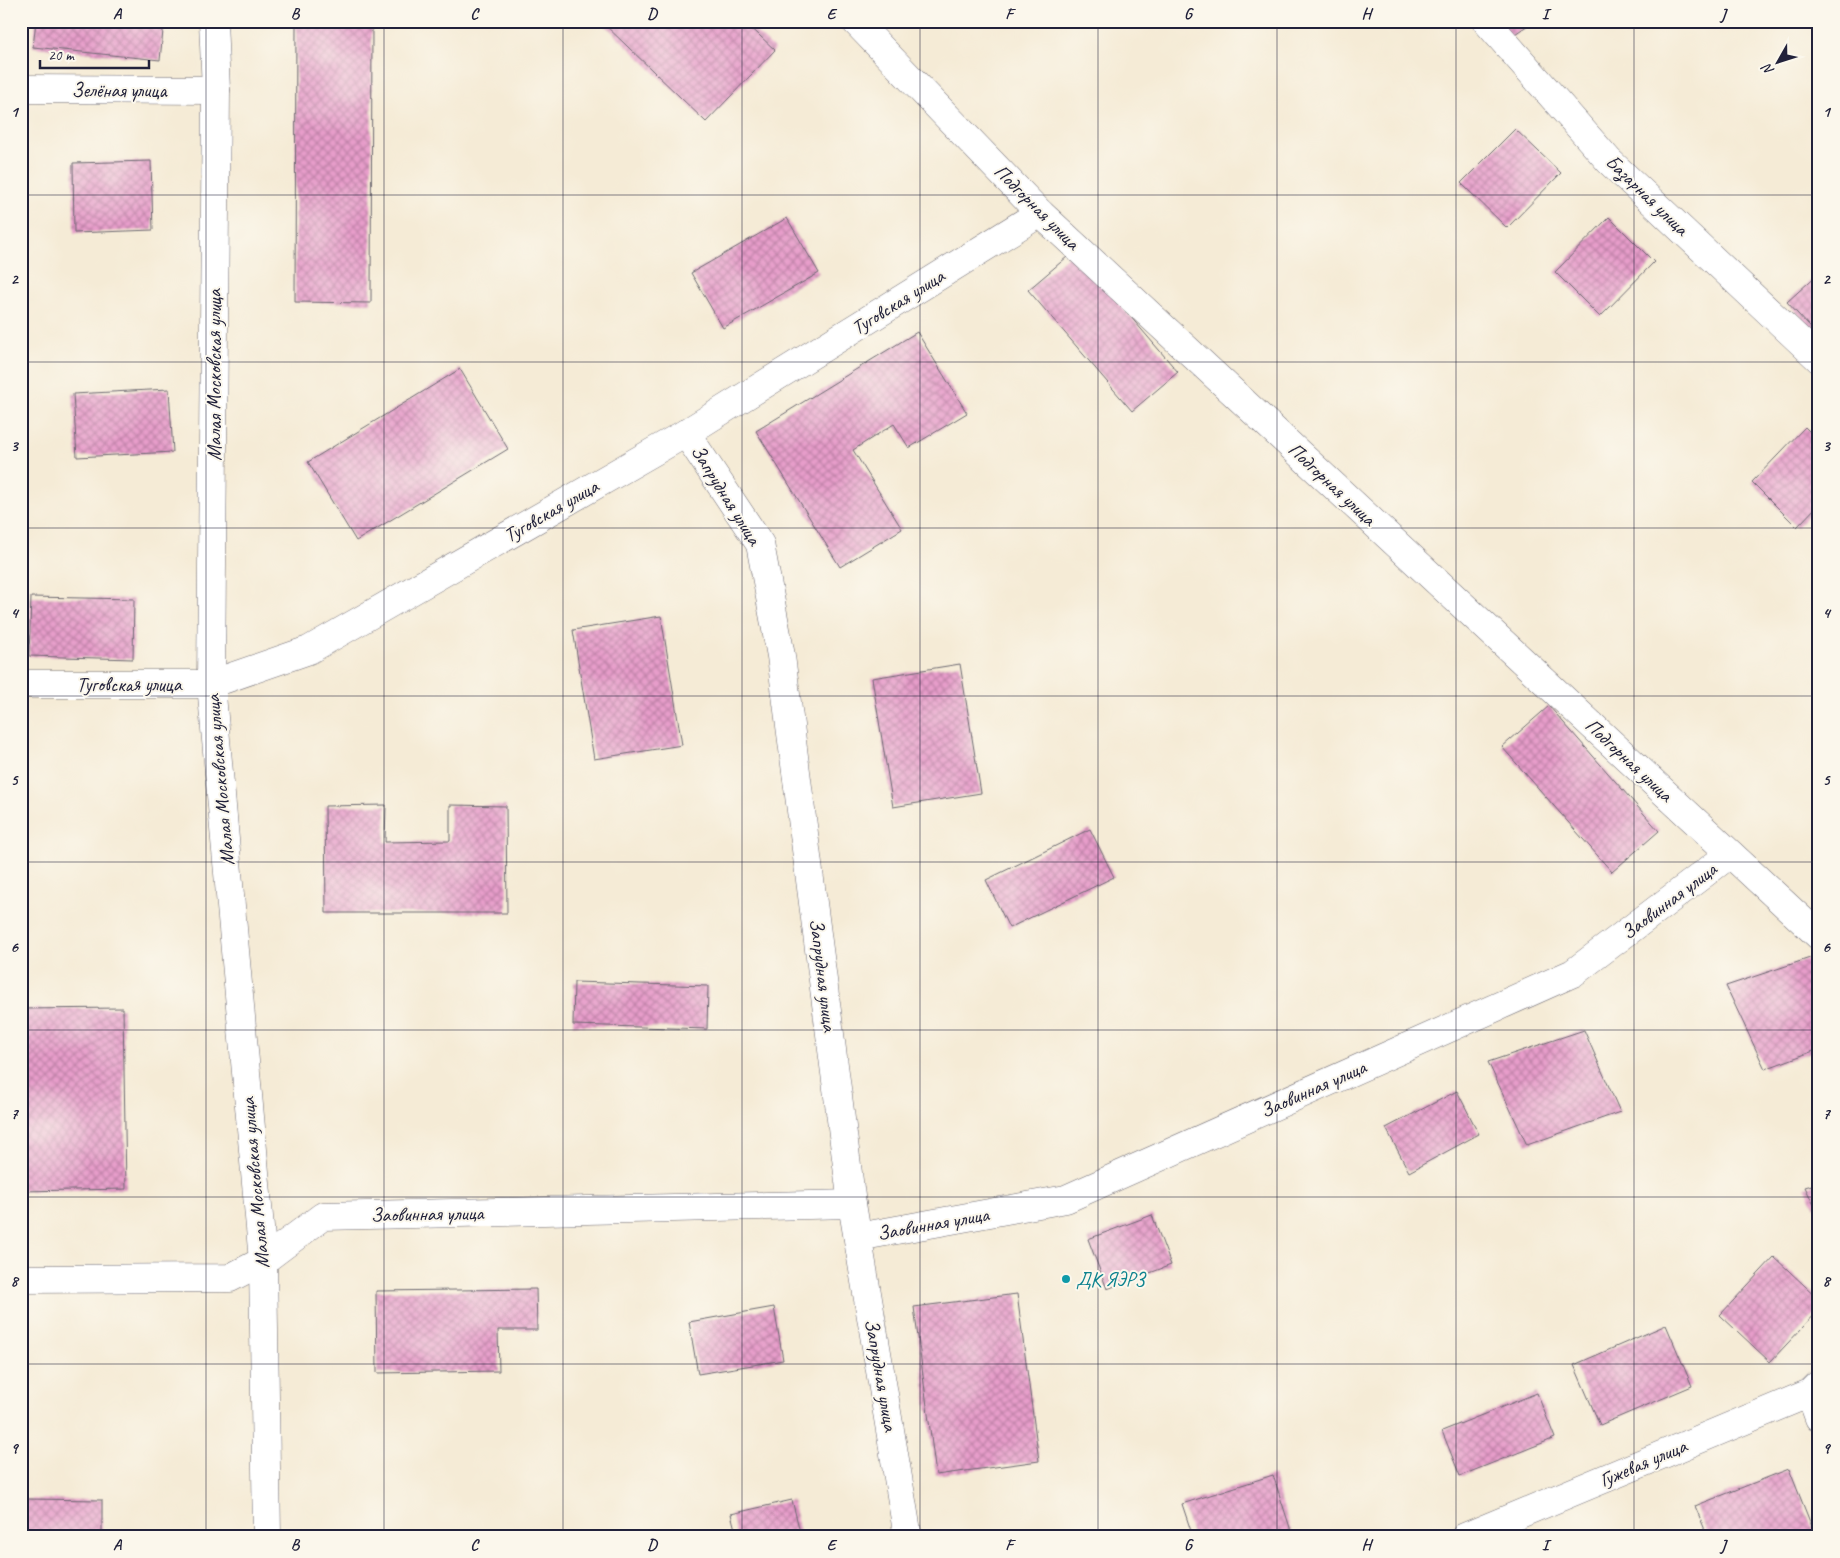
<svg xmlns="http://www.w3.org/2000/svg" width="1840" height="1558" font-family="Caveat,sans-serif">
<style>
.building{fill:url(#building-cross-hatch)}
.lines{fill:none;stroke-linecap:round;stroke-linejoin:round}
.minor-casing{stroke:#6c6871;stroke-width:29}
.minor{stroke:#fff;stroke-width:28}
.grid{fill:none;stroke:#22223b;stroke-width:1;stroke-opacity:0.55}
.culture-dot{fill:#0f9aa8;stroke:#fbf7ec;stroke-width:2}
.labels{text-anchor:middle;dominant-baseline:central;stroke-width:4;stroke-linejoin:round;paint-order:stroke}
.street-label{font-size:20px;fill:#22223b;stroke:#fbf7ec}
.culture-label{font-size:20px;fill:#0d838f;stroke:#fbf7ec;text-anchor:start}
.neatline{fill:none;stroke:#22223b;stroke-width:2}
.grid-label{font-size:16px;text-anchor:middle;font-weight:bold;fill:#22223b}
</style>
<defs>
<pattern id="building-cross-hatch" width="8" height="8" patternUnits="userSpaceOnUse" patternTransform="scale(1.25)"><rect width="8" height="8" fill="#e79dca"/><path d="M0 0l8 8M0 8l8-8" fill="none" stroke="#bb80a5"/></pattern>
</defs>
<rect width="100%" height="100%" fill="#fbf7ec"/>
<filter id="ink" filterUnits="userSpaceOnUse"><feTurbulence type="fractalNoise" baseFrequency=".02" numOctaves="2"/><feDisplacementMap in="SourceGraphic" scale="10" xChannelSelector="R" yChannelSelector="G"/><feConvolveMatrix kernelMatrix="1 2 1 2 8 2 1 2 1" color-interpolation-filters="sRGB"/></filter>
<filter id="wash" filterUnits="userSpaceOnUse"><feTurbulence type="fractalNoise" baseFrequency=".0096" numOctaves="4" result="noise"/><feDisplacementMap in="SourceGraphic" scale="20" xChannelSelector="R" yChannelSelector="G"/><feGaussianBlur stdDeviation="1.12" result="paint"/><feColorMatrix in="noise" values="0 0 0 0 0 0 0 0 0 0 0 0 0 0 0 0 0 1.4 0 .05"/><feComposite in="paint" operator="in"/></filter>
<g filter="url(#wash)">
<rect width="100%" height="100%" fill="#f5ebd6"/>
<g id="blocks">
<g class="building">
<path d="M36,21H164L160,60L33,47Z"/>
<path d="M296,21H372L371,303L295,302Z"/>
<path d="M601,21H744L775,50L706,122Z"/>
<path d="M1498,21H1534L1509,38Z"/>
<path d="M1515,129L1561,173L1507,228L1461,183Z"/>
<path d="M151,161L153,230L74,233L73,163Z"/>
<path d="M1609,217L1654,262L1600,317L1555,272Z"/>
<path d="M787,218L819,273L723,328L691,273Z"/>
<path d="M1074,251L1178,372L1132,411L1028,290Z"/>
<path d="M1819,273V337L1787,302Z"/>
<path d="M917,332L967,413L909,448L894,424L853,450L902,529L840,567L756,431Z"/>
<path d="M460,369L508,449L356,541L308,462Z"/>
<path d="M169,389L173,452L77,457L73,394Z"/>
<path d="M1805,427L1819,441V504L1797,527L1752,482Z"/>
<path d="M31,597L134,599L133,659L29,656Z"/>
<path d="M661,616L682,745L594,759L573,630Z"/>
<path d="M960,664L981,793L893,807L872,678Z"/>
<path d="M1549,706L1659,831L1612,872L1502,747Z"/>
<path d="M386,805L385,842L450,841V805L506,806L507,913H326L325,806Z"/>
<path d="M1090,829L1114,877L1009,928L986,880Z"/>
<path d="M1819,955V1049L1765,1069L1726,986Z"/>
<path d="M574,982L708,986L707,1029L573,1025Z"/>
<path d="M123,1008L126,1189L21,1191V1009Z"/>
<path d="M1584,1030L1620,1112L1527,1145L1488,1062Z"/>
<path d="M1457,1091L1479,1134L1409,1172L1386,1128Z"/>
<path d="M1819,1183V1215L1805,1187Z"/>
<path d="M1152,1215L1171,1265L1107,1289L1088,1239Z"/>
<path d="M1774,1257L1819,1299V1310L1770,1362L1720,1315Z"/>
<path d="M536,1289L537,1330H498L499,1371L377,1373L376,1291Z"/>
<path d="M1017,1294L1039,1461L936,1475L914,1307Z"/>
<path d="M774,1307L783,1360L698,1374L689,1322Z"/>
<path d="M1666,1325L1692,1386L1600,1425L1574,1365Z"/>
<path d="M1537,1393L1555,1438L1460,1476L1442,1431Z"/>
<path d="M1789,1469L1816,1537H1708L1695,1506Z"/>
<path d="M1273,1475L1293,1537H1193L1182,1504Z"/>
<path d="M25,1499L102,1500V1537H25Z"/>
<path d="M792,1500L800,1532L782,1537H737L731,1514Z"/>
</g>
</g>
</g>
<g filter="url(#ink)">
<use href="#blocks" fill-opacity="0" stroke="#6c6871" stroke-width="1"/>
<g class="lines">
<g class="minor-casing">
<g id="minor">
<path d="M213,21L216,90L211,684L263,1261L267,1537"/>
<path d="M855,21L1040,213L1819,936"/>
<path d="M1486,21L1609,161L1819,359"/>
<path d="M21,89L216,90"/>
<path d="M686,433L760,544L781,656L852,1204L908,1537"/>
<path d="M21,684H211L309,650L686,433L1040,213"/>
<path d="M858,1237L1066,1199L1573,973L1730,854"/>
<path d="M21,1279L230,1278L263,1261L323,1216L852,1204"/>
<path d="M1810,1393L1819,1418"/>
<path d="M1465,1537L1810,1393L1819,1384"/>
</g>
</g>
<use href="#minor" class="minor"/>
</g>
</g>
<path class="grid" d="M206,21V1537M384,21V1537M563,21V1537M742,21V1537M920,21V1537M1098,21V1537M1277,21V1537M1456,21V1537M1634,21V1537M21,195H1819M21,362H1819M21,528H1819M21,696H1819M21,862H1819M21,1030H1819M21,1197H1819M21,1364H1819"/>
<circle class="culture-dot" cx="1066" cy="1279" r="5"/>
<g class="labels">
<g class="street-label">
<text x="119" y="90">Зелёная улица</text>
<text transform="translate(1647 195) rotate(44)">Базарная улица</text>
<text transform="translate(1037 207) rotate(45)">Подгорная улица</text>
<text transform="translate(898 302) rotate(-32)">Туговская улица</text>
<text transform="translate(214 375) rotate(-90)">Малая Московская улица</text>
<text transform="translate(1332 484) rotate(43)">Подгорная улица</text>
<text transform="translate(726 495) rotate(58)">Запрудная улица</text>
<text transform="translate(551 511) rotate(-30)">Туговская улица</text>
<text x="129" y="684">Туговская улица</text>
<text transform="translate(1629 760) rotate(43)">Подгорная улица</text>
<text transform="translate(220 780) rotate(-95)">Малая Московская улица</text>
<text transform="translate(1669 901) rotate(-37)">Заовинная улица</text>
<text transform="translate(823 975) rotate(83)">Запрудная улица</text>
<text transform="translate(1313 1089) rotate(-24)">Заовинная улица</text>
<text transform="translate(255 1183) rotate(-95)">Малая Московская улица</text>
<text transform="translate(427 1214) rotate(-1)">Заовинная улица</text>
<text transform="translate(933 1224) rotate(-10)">Заовинная улица</text>
<text transform="translate(881 1375) rotate(80)">Запрудная улица</text>
<text transform="translate(1643 1463) rotate(-23)">Гужевая улица</text>
</g>
<g class="culture-label">
<text x="1076" y="1279">ДК ЯЭРЗ</text>
</g>
</g>
<rect width="1840" height="1558" fill="none" stroke="#fbf7ec" stroke-width="55"/>
<g transform="translate(1778 62) rotate(231)" stroke="#fbf7ec" stroke-width="4" paint-order="stroke">
<path d="M0-4L9 19L0 12L-9 19Z" fill="#22223b"/>
<text y="-8" font-size="14" font-weight="bold" text-anchor="middle" fill="#22223b">N</text>
</g>
<path d="M40 60v8h109v-8" fill="none" stroke="#22223b" stroke-width="2.5"/>
<text x="48" y="60" font-size="15" fill="#22223b" stroke="#fbf7ec" stroke-width="4" paint-order="stroke">20 m</text>
<rect x="28" y="28" width="1784" height="1502" class="neatline"/>
<g class="grid-label">
<text x="117" y="19">A</text>
<text x="295" y="19">B</text>
<text x="474" y="19">C</text>
<text x="652" y="19">D</text>
<text x="831" y="19">E</text>
<text x="1009" y="19">F</text>
<text x="1188" y="19">G</text>
<text x="1366" y="19">H</text>
<text x="1545" y="19">I</text>
<text x="1723" y="19">J</text>
<text x="14" y="117">1</text>
<text x="1826" y="117">1</text>
<text x="14" y="284">2</text>
<text x="1826" y="284">2</text>
<text x="14" y="451">3</text>
<text x="1826" y="451">3</text>
<text x="14" y="618">4</text>
<text x="1826" y="618">4</text>
<text x="14" y="785">5</text>
<text x="1826" y="785">5</text>
<text x="14" y="952">6</text>
<text x="1826" y="952">6</text>
<text x="14" y="1119">7</text>
<text x="1826" y="1119">7</text>
<text x="14" y="1286">8</text>
<text x="1826" y="1286">8</text>
<text x="14" y="1453">9</text>
<text x="1826" y="1453">9</text>
<text x="117" y="1550">A</text>
<text x="295" y="1550">B</text>
<text x="474" y="1550">C</text>
<text x="652" y="1550">D</text>
<text x="831" y="1550">E</text>
<text x="1009" y="1550">F</text>
<text x="1188" y="1550">G</text>
<text x="1366" y="1550">H</text>
<text x="1545" y="1550">I</text>
<text x="1723" y="1550">J</text>
</g>
</svg>
